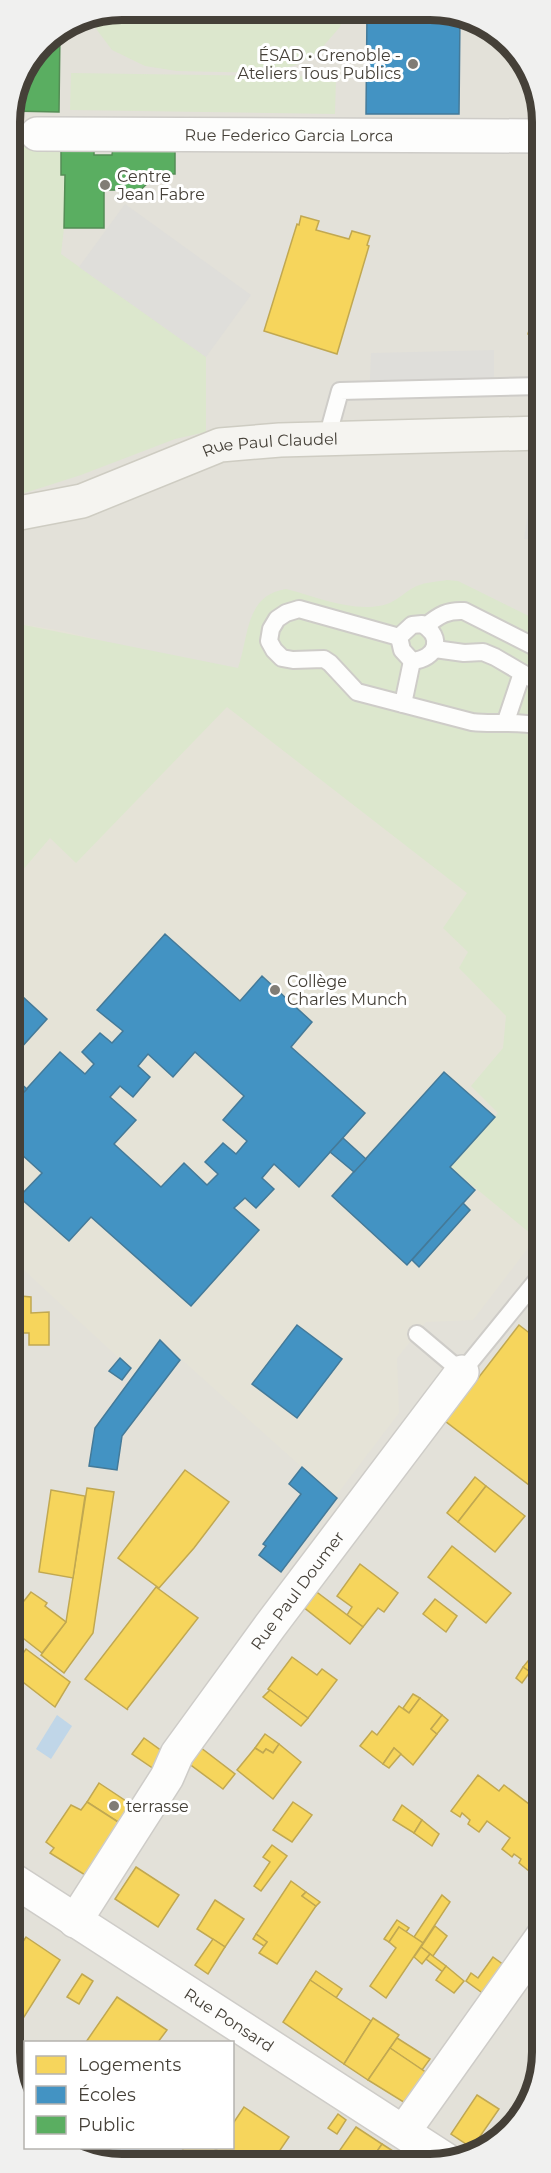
<svg xmlns="http://www.w3.org/2000/svg" width="551" height="2173" font-family="Montserrat,sans-serif">
<style>
.residential{fill:#e3e1d9}
.education{fill:#e5e3d7}
.green{fill:#dce7cd}
.parking{fill:#dfdeda}
.water{fill:#c0d6e8}
.homes{fill:#f6d55c;stroke:#c1a851;stroke-width:1.5}
.schools{fill:#4393c3;stroke:#447a99;stroke-width:1.5;fill-rule:evenodd}
.public{fill:#5aae61;stroke:#548d55;stroke-width:1.5}
.lines{fill:none;stroke-linecap:round;stroke-linejoin:round}
.service-casing{stroke:#ceccc8;stroke-width:20}
.minor-casing{stroke:#ceccc8;stroke-width:36}
.secondary-casing{stroke:#ceccc2;stroke-width:36}
.service{stroke:#fdfdfc;stroke-width:16}
.minor{stroke:#fdfdfc;stroke-width:33}
.secondary{stroke:#f5f4f0;stroke-width:33}
.poi-dot{fill:#817d76;stroke:#fff;stroke-width:2}
.labels{text-anchor:middle;dominant-baseline:central;stroke-width:6;stroke-linejoin:round;paint-order:stroke}
.poi-label{font-size:16px;fill:#454038;stroke:#fff;text-anchor:start}
.street-label{font-size:16px;fill:#454038;stroke:#fff}
.rim{fill:none;stroke:#454038;stroke-width:8}
</style>
<rect width="100%" height="100%" fill="#f0efea"/>
<path class="residential" d="M122,9L458,13L514,47L541,107L542,2058L514,2126L444,2163L100,2162L73,2148H232V2042H26L25,2098L10,2066L9,115L42,42L79,17Z"/>
<path class="education" d="M9,622L63,631L541,750V1231L473,1320L426,1322L397,1358L399,1413L335,1497L160,1340L136,1374L10,1257Z"/>
<g class="green">
<path d="M122,9L344,11L340,27L319,51L298,64L273,73L177,71L145,66L112,50L97,30L91,15Z"/>
<path d="M71,73L336,77L335,114L70,110Z"/>
<path d="M9,122H58L61,175H65L64,228L61,254L206,357V432L175,439L81,475L9,498Z"/>
<path d="M447,580L458,581L541,622V1231L536,1238L450,1167L498,1113L471,1086L503,1048L506,1016L459,968L468,952L443,928L467,893L227,707L76,863L50,838L10,885L9,622L238,668C249,636 245,595 286,589C318,597 355,614 387,604C396,601 403,594 411,589C422,582 435,582 447,580Z"/>
</g>
<g class="parking">
<path d="M125,204L251,295L206,357L79,267Z"/>
<path d="M494,350V380L541,379V395L369,400L371,353Z"/>
<path d="M532,486L541,489V540L524,539Z"/>
</g>
<g class="water">
<path d="M57,1715L72,1726L51,1759L36,1749Z"/>
<path d="M108,2148H137L152,2157L148,2162H120L105,2152Z"/>
</g>
<g class="homes">
<path d="M301,216L319,221L316,230L349,239L352,231L370,236L367,245L369,246L337,354L264,331L297,224L299,225Z"/>
<path d="M541,287V338L528,334Z"/>
<path d="M10,1295L31,1297V1313L49,1312V1345H29V1333H10Z"/>
<path d="M519,1325L536,1338L539,1334L541,1336L542,1495L445,1421Z"/>
<path d="M185,1470L229,1502L194,1548L159,1588L118,1558Z"/>
<path d="M475,1477L486,1486L458,1522L447,1513Z"/>
<path d="M486,1486L525,1516L495,1552L458,1522Z"/>
<path d="M87,1488L114,1492L93,1633L64,1673L41,1655L66,1622Z"/>
<path d="M51,1490L85,1496L73,1578L39,1572Z"/>
<path d="M10,1494H17L16,1549H10Z"/>
<path d="M452,1546L511,1593L486,1623L428,1577Z"/>
<path d="M360,1564L398,1593L384,1612L378,1608L363,1627L347,1615L352,1607L337,1596Z"/>
<path d="M156,1587L198,1618L127,1709L128,1710L85,1679Z"/>
<path d="M314,1590L363,1627L350,1644L302,1606Z"/>
<path d="M31,1592L47,1603L45,1606L66,1622L42,1653L10,1628V1599L20,1606Z"/>
<path d="M435,1599L457,1616L446,1632L423,1614Z"/>
<path d="M26,1649L70,1682L55,1707L10,1672Z"/>
<path d="M532,1656L538,1661L530,1672L523,1667Z"/>
<path d="M292,1657L317,1675L322,1669L337,1680L308,1718L268,1689Z"/>
<path d="M542,1664V1680L534,1674Z"/>
<path d="M523,1667L530,1672L522,1683L516,1678Z"/>
<path d="M270,1690L308,1718L301,1726L263,1697Z"/>
<path d="M413,1694L420,1698L409,1713L403,1708Z"/>
<path d="M420,1698L442,1715L431,1729L437,1734L413,1765L394,1748L383,1764L360,1746L372,1731L377,1735L399,1706L409,1713Z"/>
<path d="M442,1715L448,1720L437,1734L431,1729Z"/>
<path d="M265,1734L279,1744L273,1753L266,1749L263,1753L255,1748Z"/>
<path d="M144,1738L166,1754L154,1769L132,1754Z"/>
<path d="M196,1744L235,1774L223,1789L184,1760Z"/>
<path d="M279,1744L301,1762L273,1799L237,1770L255,1748L263,1753L266,1749L273,1753Z"/>
<path d="M394,1748L401,1754L389,1768L383,1764Z"/>
<path d="M478,1775L499,1791L504,1785L542,1814L537,1821L542,1825V1855L529,1871L519,1863L521,1859L514,1854L512,1857L502,1849L510,1838L487,1821L479,1832L468,1824L470,1820L462,1813L460,1817L451,1811Z"/>
<path d="M99,1783L141,1811L129,1829L87,1802Z"/>
<path d="M87,1802L129,1829L93,1880L50,1853L54,1848L46,1842L71,1805L81,1810Z"/>
<path d="M293,1802L312,1815L292,1842L273,1830Z"/>
<path d="M402,1805L422,1820L414,1833L393,1820Z"/>
<path d="M422,1820L439,1834L432,1846L414,1833Z"/>
<path d="M272,1845L287,1856L261,1891L254,1886L270,1862L263,1857Z"/>
<path d="M136,1867L179,1895L158,1927L115,1899Z"/>
<path d="M291,1881L306,1892L302,1896L316,1906L277,1964L259,1953L267,1942L256,1934Z"/>
<path d="M306,1892L320,1902L316,1906L302,1896Z"/>
<path d="M442,1895L450,1902L423,1943L414,1937Z"/>
<path d="M215,1900L244,1919L225,1947L197,1929Z"/>
<path d="M397,1920L409,1928L406,1932L399,1927L389,1942L384,1939Z"/>
<path d="M435,1926L447,1936L433,1956L421,1947Z"/>
<path d="M399,1927L423,1943L386,1998L370,1986L396,1948L389,1942Z"/>
<path d="M256,1934L267,1942L264,1946L253,1939Z"/>
<path d="M26,1937L60,1960L10,2039V1961Z"/>
<path d="M213,1939L225,1947L208,1974L195,1965Z"/>
<path d="M421,1947L430,1954L422,1964L414,1957Z"/>
<path d="M430,1954L446,1966L443,1972L426,1959Z"/>
<path d="M493,1957L508,1968L488,1997L466,1981L471,1973L478,1978Z"/>
<path d="M446,1966L464,1981L454,1993L436,1980Z"/>
<path d="M316,1971L342,1989L336,1998L310,1980Z"/>
<path d="M82,1974L93,1981L79,2004L67,1997Z"/>
<path d="M310,1980L371,2021L344,2064L283,2022Z"/>
<path d="M117,1997L167,2030L158,2042H86Z"/>
<path d="M373,2018L399,2035L368,2080L344,2064Z"/>
<path d="M397,2038L430,2059L422,2070L390,2048Z"/>
<path d="M390,2048L430,2075L410,2106L368,2080Z"/>
<path d="M477,2095L499,2109L472,2148L451,2134Z"/>
<path d="M244,2107L289,2137L272,2162H196L181,2152L184,2148H214L216,2150L218,2148H232V2125Z"/>
<path d="M338,2114L346,2120L337,2134L328,2128Z"/>
<path d="M356,2127L382,2144L369,2163H338L333,2160Z"/>
<path d="M382,2144L407,2160L405,2163H369Z"/>
</g>
<g class="schools">
<path d="M367,12L460,14L459,114H366Z"/>
<path d="M165,934L240,1001L262,976L312,1022L291,1047L365,1113L299,1187L274,1164L262,1178L274,1189L256,1208L245,1198L234,1208L259,1230L191,1306L91,1217L69,1241L19,1197L42,1173L10,1144V1107L60,1052L85,1074L94,1064L82,1052L100,1033L112,1043L123,1031L97,1010ZM195,1052L244,1096L223,1120L247,1141L236,1154L223,1143L205,1162L218,1174L207,1185L184,1163L161,1187L114,1144L136,1120L110,1097L120,1086L133,1097L150,1077L138,1066L148,1054L173,1077Z"/>
<path d="M10,985L47,1019L10,1060Z"/>
<path d="M444,1072L495,1117L450,1167L475,1190L407,1265L332,1196Z"/>
<path d="M10,1074L27,1089L13,1103L10,1100Z"/>
<path d="M343,1138L366,1159L354,1172L330,1152Z"/>
<path d="M463,1203L470,1210L419,1267L412,1260Z"/>
<path d="M297,1325L342,1359L297,1418L252,1384Z"/>
<path d="M160,1340L180,1360L122,1436L117,1470L89,1466L95,1428Z"/>
<path d="M120,1358L131,1368L122,1380L109,1371Z"/>
<path d="M302,1467L337,1498L281,1572L259,1555L266,1546L263,1544L301,1494L289,1484Z"/>
</g>
<g class="public">
<path d="M60,30L59,112L11,111L42,42Z"/>
<path d="M61,147H94V155H112L113,147L175,148V174H150V181L133,197L126,190H104V228H64L65,175H61Z"/>
</g>
<g class="lines">
<g class="service-casing">
<g id="service">
<path d="M327,438L340,391L541,386"/>
<path d="M422,624C444,637 437,659 412,661L402,650L399,637L412,625Z"/>
<path d="M426,626C439,615 448,610 464,611L541,650"/>
<path d="M399,637L299,609L286,613L277,619L271,629L269,641L274,650L282,658L293,660L324,659L330,663L357,692L472,722C497,725 516,720 541,726"/>
<path d="M435,649L464,653L483,652L495,657L541,684"/>
<path d="M403,704L412,661"/>
<path d="M506,721L522,673"/>
<path d="M417,1334L462,1372L541,1275"/>
</g>
</g>
<g class="minor-casing">
<g id="minor">
<path id="s1" d="M37,134L541,136"/>
<path id="s2" d="M10,1878L448,2161"/>
<path id="s3" d="M75,1921L167,1777L177,1754L270,1626L462,1372"/>
<path d="M404,2131L542,1937"/>
</g>
</g>
<g class="secondary-casing">
<g id="secondary">
<path id="s4" d="M9,515L82,501L220,445L280,440L541,433"/>
</g>
</g>
<use href="#service" class="service"/>
<use href="#minor" class="minor"/>
<use href="#secondary" class="secondary"/>
</g>
<g class="poi-dot">
<circle cx="413" cy="64" r="6"/>
<circle cx="105" cy="185" r="6"/>
<circle cx="275" cy="990" r="6"/>
<circle cx="114" cy="1806" r="6"/>
</g>
<g class="labels">
<g class="poi-label">
<text x="401" y="55" text-anchor="end">ÉSAD • Grenoble -<tspan x="401" dy="18">Ateliers Tous Publics</tspan></text>
<text x="117" y="176">Centre<tspan x="117" dy="18">Jean Fabre</tspan></text>
<text x="287" y="981">Collège<tspan x="287" dy="18">Charles Munch</tspan></text>
<text x="126" y="1806">terrasse</text>
</g>
<g class="street-label">
<text stroke="none"><textPath href="#s1" startOffset="252">Rue Federico Garcia Lorca</textPath></text>
<text stroke="none"><textPath href="#s4" startOffset="273">Rue Paul Claudel</textPath></text>
<text stroke="none"><textPath href="#s3" startOffset="399">Rue Paul Doumer</textPath></text>
<text stroke="none"><textPath href="#s2" startOffset="261">Rue Ponsard</textPath></text>
</g>
</g>
<path d="M0 0H551V2173H0ZM122 20H430A102 102 0 0 1 532 122V2052A102 102 0 0 1 430 2154H122A102 102 0 0 1 20 2052V122A102 102 0 0 1 122 20Z" fill="#f0f0ef" fill-rule="evenodd"/>
<path class="rim" d="M122 20H430A102 102 0 0 1 532 122V2052A102 102 0 0 1 430 2154H122A102 102 0 0 1 20 2052V122A102 102 0 0 1 122 20Z"/>
<rect x="24" y="2041" width="210" height="108" fill="#ffffff" stroke="#b5b3af" stroke-width="1.5"/>
<rect x="36" y="2056" width="30" height="18" fill="#f6d55c" stroke="#b5b3af" stroke-width="1.5"/>
<text x="78" y="2071" font-size="18" fill="#454038">Logements</text>
<rect x="36" y="2086" width="30" height="18" fill="#4393c3" stroke="#b5b3af" stroke-width="1.5"/>
<text x="78" y="2101" font-size="18" fill="#454038">Écoles</text>
<rect x="36" y="2116" width="30" height="18" fill="#5aae61" stroke="#b5b3af" stroke-width="1.5"/>
<text x="78" y="2131" font-size="18" fill="#454038">Public</text>
</svg>
